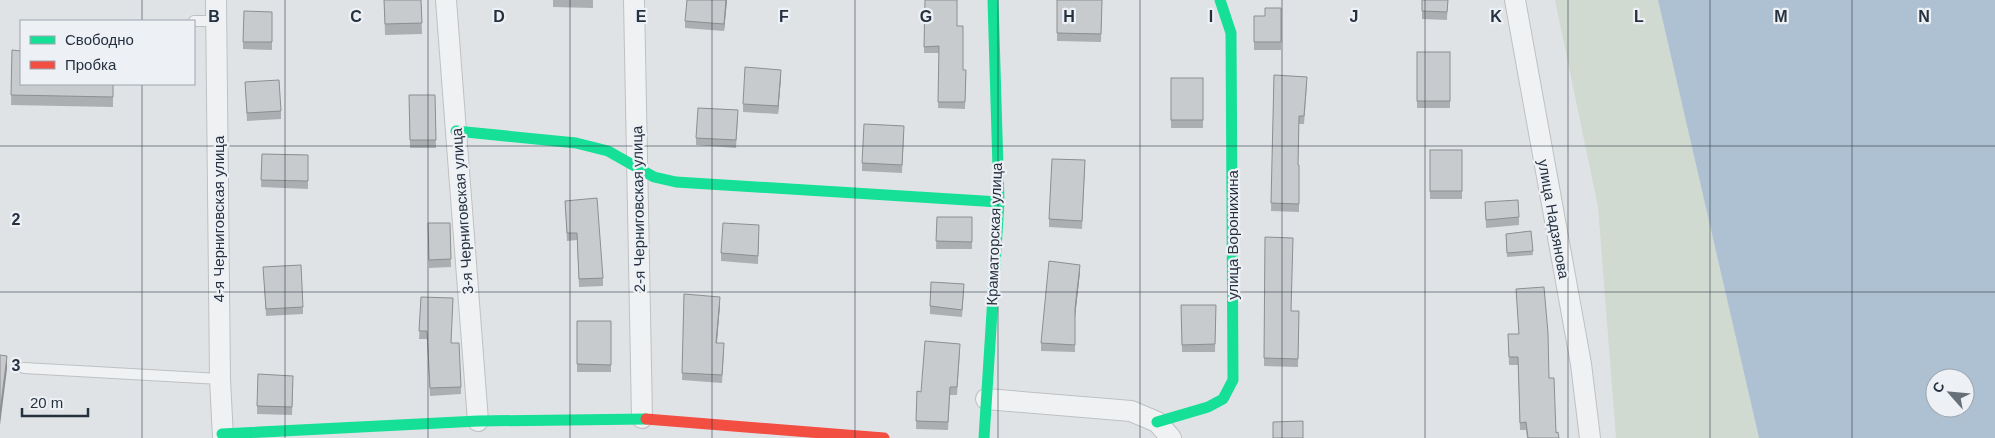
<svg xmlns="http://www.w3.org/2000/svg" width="1995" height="438" font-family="Helvetica,sans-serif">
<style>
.green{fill:#d1dad0}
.water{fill:#adc1d2;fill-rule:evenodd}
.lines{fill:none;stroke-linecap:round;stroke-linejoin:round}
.lane-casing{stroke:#bec1c4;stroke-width:12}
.street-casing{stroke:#bec1c4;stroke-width:22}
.lane{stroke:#eff1f2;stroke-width:10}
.street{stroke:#eff1f2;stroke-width:20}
.fast{stroke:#16e098;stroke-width:11}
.jam{stroke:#f24e42;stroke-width:11}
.wall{fill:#acafb1}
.shaded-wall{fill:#8c8e90}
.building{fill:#c8cbce;stroke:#8c8e90}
.grid{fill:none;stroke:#26313f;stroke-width:1;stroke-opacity:0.55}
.labels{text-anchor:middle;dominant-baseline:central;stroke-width:4.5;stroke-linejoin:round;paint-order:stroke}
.street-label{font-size:15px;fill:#26313f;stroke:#edf1f6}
.grid-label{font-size:16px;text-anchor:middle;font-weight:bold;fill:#26313f;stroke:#edf1f6;stroke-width:4.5;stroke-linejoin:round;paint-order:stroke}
</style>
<rect width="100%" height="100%" fill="#e0e3e6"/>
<path class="green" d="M1555,0H1658L1759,438H1616L1598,207Z"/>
<path class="water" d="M1658,0H1995V438H1759ZM1935,378H1965V408H1935Z"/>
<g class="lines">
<g class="lane-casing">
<g id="lane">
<path d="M194,21H217"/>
<path d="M24,368L220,379"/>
</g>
</g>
<g class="street-casing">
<g id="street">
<path d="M216,0L220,379L223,438"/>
<path d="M446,0L478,421"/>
<path d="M634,0L642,418"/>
<path d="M1515,0L1581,364L1590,438"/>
<path d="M986,399L1131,411L1157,422L1171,438"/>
</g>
</g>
<use href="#lane" class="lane"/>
<use href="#street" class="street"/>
<g class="fast">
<path d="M456,131L576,143L608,151L654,177L676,182L999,202"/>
<path d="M1157,422L1208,407L1223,399L1233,380L1231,33L1220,0"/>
<path d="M222,434L478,421L646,419"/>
<path d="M984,438L999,202L993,0"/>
</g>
<path class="jam" d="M646,419L884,438"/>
</g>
<g class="wall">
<path d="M384,0H421L422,34L385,35Z"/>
<path d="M553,0H593V8L553,7Z"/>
<path d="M727,0L724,31L685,28V21Z"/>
<path d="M925,0L957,26L963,70H966L965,109L938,108L939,53H924Z"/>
<path d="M1057,0H1102L1101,42L1057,41Z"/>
<path d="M1422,0H1448L1447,20L1422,19Z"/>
<path d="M1281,8V50H1254V16H1265Z"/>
<path d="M272,12V50L243,49V42Z"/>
<path d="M12,50L113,84V107L11,105Z"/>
<rect x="1417" y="52" width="33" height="56"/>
<path d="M1274,75L1307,85L1304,124H1299L1298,165H1299V212L1271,211Z"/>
<path d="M781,77L778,114L743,112V104Z"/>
<rect x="1171" y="78" width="32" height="50"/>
<path d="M245,82L281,111V119L247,121Z"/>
<path d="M409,95H435L436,148H410Z"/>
<path d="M738,117L736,148L696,145V138Z"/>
<path d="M904,134L902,173L862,171V163Z"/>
<rect x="1430" y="150" width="32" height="49"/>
<path d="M262,154L308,155V189L261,187Z"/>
<path d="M1085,168L1082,229L1049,227V219Z"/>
<path d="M565,201L603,278V286L579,287L577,240L567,241Z"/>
<path d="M1485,202L1519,217V225L1486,228Z"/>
<path d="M937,217H972V249H936Z"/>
<path d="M428,223H450L451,267L429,268Z"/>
<path d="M1531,231L1533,255L1507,257L1506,234Z"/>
<path d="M759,233L758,264L721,261V253Z"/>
<path d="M1265,237L1291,311H1299L1298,367L1264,366Z"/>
<path d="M263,267L303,307V314L266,316Z"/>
<path d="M1080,272L1075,317V352L1041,351V343Z"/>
<path d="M1516,289L1549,378L1556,433L1559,438H1527L1526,430H1520L1518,365H1509L1508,334H1519Z"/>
<path d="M964,291L962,317L930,314V306Z"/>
<path d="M684,294L720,305L717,343L724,351L722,383L682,380Z"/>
<path d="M421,297L451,343L461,387V394L430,396L427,339H419Z"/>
<path d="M1181,305H1216L1215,352H1182Z"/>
<rect x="577" y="321" width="34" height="51"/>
<path d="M960,351L957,395H950L948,430L916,429L917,391L921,392Z"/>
<path d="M258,374L293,383L292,415L257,414Z"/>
</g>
<g class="shaded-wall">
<path d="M726,0H727L724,31V24Z"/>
<path d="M781,70V77L778,114V106Z"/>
<path d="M1080,265V272L1075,317V309Z"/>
<path d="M720,297V305L716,351V343Z"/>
<path d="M7,356V369L0,425V412Z"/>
</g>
<g class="building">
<path d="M384,0H421L422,23L385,24Z"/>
<path d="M687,0H726L724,24L685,21Z"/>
<path d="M925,0H957V26H963V70H966L965,102H938L939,46L924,47Z"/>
<path d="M1057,0H1102L1101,34L1057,33Z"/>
<path d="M1422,0H1448L1447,12L1422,11Z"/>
<path d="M1265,8H1281V42H1254V16H1265Z"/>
<path d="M244,11L272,12V42H243Z"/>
<path d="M12,50L21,51V84H113V97L11,95Z"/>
<rect x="1417" y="52" width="33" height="49"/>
<path d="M745,67L781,70L778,106L743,104Z"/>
<path d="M1274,75L1307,77L1304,116H1299L1298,165H1299V204L1271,203Z"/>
<rect x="1171" y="78" width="32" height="42"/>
<path d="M279,80L281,111L247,113L245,82Z"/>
<path d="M409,95H435L436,140H410Z"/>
<path d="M698,108L738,110L736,140L696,138Z"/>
<path d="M864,124L904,126L902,165L862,163Z"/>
<rect x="1430" y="150" width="32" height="41"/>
<path d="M262,154L308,155V181L261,180Z"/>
<path d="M1052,159L1085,160L1082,221L1049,219Z"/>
<path d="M597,198L603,278L579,279L577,233H567L565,201Z"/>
<path d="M1518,200L1519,217L1486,220L1485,202Z"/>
<path d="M937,217H972V242L936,241Z"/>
<path d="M428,223H450L451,259L429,260Z"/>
<path d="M723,223L759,225L758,256L721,253Z"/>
<path d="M1531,231L1533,251L1507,253L1506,234Z"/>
<path d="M1265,237L1293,238L1291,311H1299L1298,359L1264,358Z"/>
<path d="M1049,261L1080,265L1075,309V345L1041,343Z"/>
<path d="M301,265L303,307L266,309L263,267Z"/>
<path d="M931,282L964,284L962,310L930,306Z"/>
<path d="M1544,287L1548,333L1549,378H1554L1556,433L1558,432L1559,438H1528L1526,422L1520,423L1518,357H1509L1508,334H1519L1516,289Z"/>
<path d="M684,294L720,297L716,343H724L722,375L682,373Z"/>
<path d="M421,297L453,298L451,343H459L461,387L430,388L427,331H419Z"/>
<path d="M1181,305H1216L1215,344L1182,345Z"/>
<path d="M577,321H611V365L577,364Z"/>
<path d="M925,341L960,344L957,387H950L948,422L916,421L917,391L921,392Z"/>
<path d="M0,355L7,356L0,412Z"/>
<path d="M258,374L293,376L292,407L257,406Z"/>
<path d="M1303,421V438H1273V422Z"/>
</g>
<path class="grid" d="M142,0V21M285,0V438M428,0V438M570,0V438M712,0V438M855,0V438M998,0V438M1140,0V438M1282,0V438M1425,0V438M1568,0V438M1710,0V438M1852,0V438M142,84V438M0,146H1995M0,292H1995"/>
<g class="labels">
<g class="street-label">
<text transform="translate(638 209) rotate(-91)">2-я Черниговская улица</text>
<text transform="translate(462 211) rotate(-94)">3-я Черниговская улица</text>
<text transform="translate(218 219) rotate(-90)">4-я Черниговская улица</text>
<text transform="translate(1554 219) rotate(80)">улица Надзянова</text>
<text transform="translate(994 234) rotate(-88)">Краматорская улица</text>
<text transform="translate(1232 235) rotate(-90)">улица Воронихина</text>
</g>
</g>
<g class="grid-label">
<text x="214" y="22">B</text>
<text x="356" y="22">C</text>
<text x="499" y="22">D</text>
<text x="641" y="22">E</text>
<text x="784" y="22">F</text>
<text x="926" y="22">G</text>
<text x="1069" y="22">H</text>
<text x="1211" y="22">I</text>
<text x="1354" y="22">J</text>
<text x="1496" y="22">K</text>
<text x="1639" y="22">L</text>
<text x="1781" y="22">M</text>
<text x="1924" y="22">N</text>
<text x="16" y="225">2</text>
<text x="16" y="371">3</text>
</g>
<rect x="20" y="20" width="175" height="65" fill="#edf1f6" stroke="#9da4ad"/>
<rect x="30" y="36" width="25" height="8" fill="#16e098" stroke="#9da4ad"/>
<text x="65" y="45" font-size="15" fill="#26313f">Свободно</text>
<rect x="30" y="61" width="25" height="8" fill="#f24e42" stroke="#9da4ad"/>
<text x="65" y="70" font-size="15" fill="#26313f">Пробка</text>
<g transform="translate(1950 393) rotate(297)"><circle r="24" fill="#edf1f6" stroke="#9da4ad"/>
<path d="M0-4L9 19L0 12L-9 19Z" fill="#676f79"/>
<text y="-8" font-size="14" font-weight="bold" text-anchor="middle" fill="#26313f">С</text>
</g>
<path d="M22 408v8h66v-8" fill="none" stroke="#26313f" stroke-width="2.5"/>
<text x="30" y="408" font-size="15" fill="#26313f" stroke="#edf1f6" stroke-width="4" paint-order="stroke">20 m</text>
</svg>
